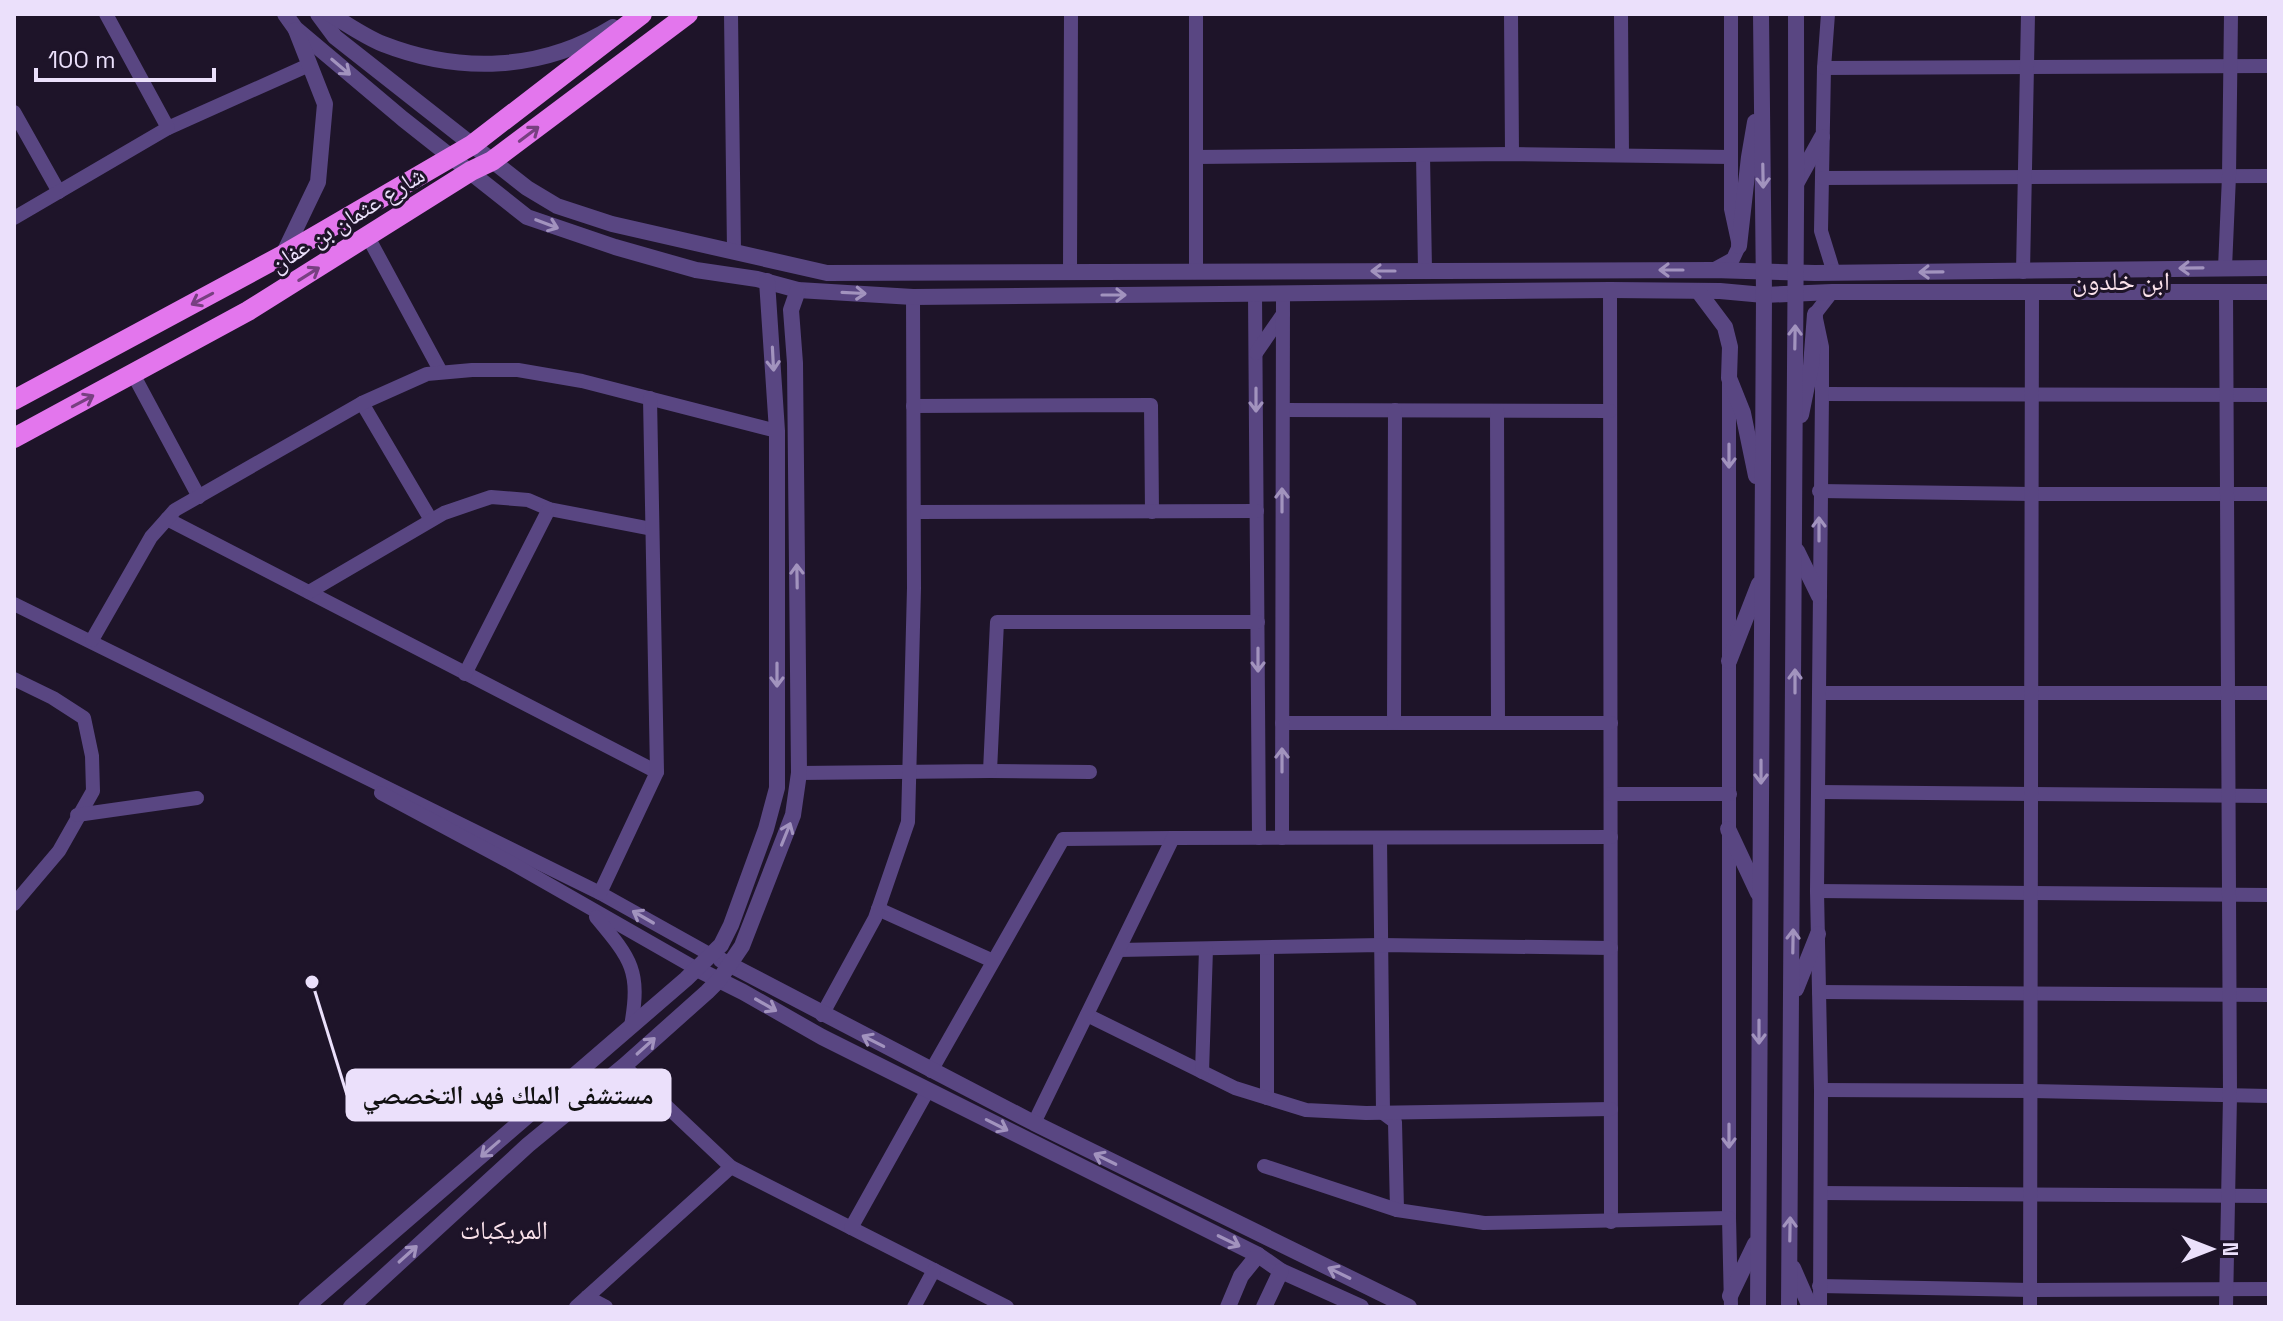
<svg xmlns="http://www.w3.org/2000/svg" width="2283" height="1321" font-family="'Space Grotesk','Noto Naskh Arabic',sans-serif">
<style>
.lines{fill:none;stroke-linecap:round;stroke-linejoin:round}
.minor{stroke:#594682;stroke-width:14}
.tertiary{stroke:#594682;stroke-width:16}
.primary{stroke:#e376ed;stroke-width:20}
.oneway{stroke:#a293be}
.oneway2{stroke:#774081}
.labels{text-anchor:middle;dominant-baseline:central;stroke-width:6;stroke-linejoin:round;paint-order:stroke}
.street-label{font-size:24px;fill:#ebe0fb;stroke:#1e1429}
.neighbourhood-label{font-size:26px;fill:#fbe2eb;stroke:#1e1429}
.leader{fill:none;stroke:#ebe0fb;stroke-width:3}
.callout-dot{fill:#ebe0fb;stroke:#1e1429;stroke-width:3}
.callout{fill:#ebe0fb;stroke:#ebe0fb;stroke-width:3}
.callout-label{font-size:26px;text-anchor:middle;font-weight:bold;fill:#111}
</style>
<rect width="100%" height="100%" fill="#1e1429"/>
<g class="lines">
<g class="minor">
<path d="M731,14L734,252"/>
<path d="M1511,14L1512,154"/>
<path d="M1621,14L1622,155"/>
<path d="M1828,14L1824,68L1821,231L1834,273"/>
<path d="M1824,68L2269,66"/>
<path d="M14,112L59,192"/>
<path d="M168,128L309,65"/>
<path d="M1423,155L1425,270"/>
<path d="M1196,157L1512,154L1731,157"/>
<path d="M1823,178L2269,176"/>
<path d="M14,218L168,128L106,14"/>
<path d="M368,237L441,372"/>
<path d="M2225,268L2229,176L2231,14"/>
<path d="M1713,270L1733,259L1739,246L1731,209V14"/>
<path d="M1196,271V14"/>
<path d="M1070,272L1071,14"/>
<path d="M2023,272L2028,14"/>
<path d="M1610,290L1611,1222"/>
<path d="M1255,294L1259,838"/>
<path d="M1256,353L1283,314"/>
<path d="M133,374L199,497"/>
<path d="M1729,382V1218L1731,1307"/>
<path d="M1822,394L2269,395"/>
<path d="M362,403L431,520"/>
<path d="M913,406L1151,405L1152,512"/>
<path d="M1283,410L1610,411"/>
<path d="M1497,411L1498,723"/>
<path d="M1819,491L2032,494H2269"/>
<path d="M914,512L1257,511"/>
<path d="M167,519L657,772"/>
<path d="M309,592L444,513L491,497L528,500L549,509L652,529"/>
<path d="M14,604L600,893L711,955"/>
<path d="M92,640L151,537L175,510L362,403L427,374L472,370H518L582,381L777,431"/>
<path d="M465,674L549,509"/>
<path d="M14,679L53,698L84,718L92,756L93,791L59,851L14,904"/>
<path d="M1819,693H2269"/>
<path d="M1282,723H1611"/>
<path d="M1394,723L1395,410"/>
<path d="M990,771L1090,772"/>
<path d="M799,773L990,771L997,622H1258"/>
<path d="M1819,792L2269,796"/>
<path d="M381,793L508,861L697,969"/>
<path d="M1611,794H1730"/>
<path d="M77,815L197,798"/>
<path d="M1282,838L1283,294"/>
<path d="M1380,838L1383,1113L1395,1122L1397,1210"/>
<path d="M1817,891L2269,895"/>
<path d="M600,893L657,772L650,398"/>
<path d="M878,909L993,961"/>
<path d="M596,917C631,959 641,970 631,1026"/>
<path d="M1267,948V1098"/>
<path d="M1119,950L1381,945L1611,948"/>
<path d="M1819,992L2269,995"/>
<path d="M822,1015L875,918L908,822L914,588L913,297"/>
<path d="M1087,1015L1235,1088L1306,1110L1366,1113L1611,1109"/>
<path d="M624,1066L731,1167L1007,1307"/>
<path d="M931,1071L1063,839L1173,838"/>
<path d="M1202,1072L1206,949"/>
<path d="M1821,1090L2031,1091L2269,1096"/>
<path d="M1034,1123L1173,838L1611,837"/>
<path d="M1264,1166L1397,1210L1484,1223L1729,1218"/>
<path d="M1821,1193L2269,1196"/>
<path d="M851,1228L928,1090"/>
<path d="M1819,1286L2031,1290L2269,1289"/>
<path d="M587,1297L606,1307"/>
<path d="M576,1307L731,1167"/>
<path d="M914,1307L934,1270"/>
<path d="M1820,1307L1821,1090L1817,891L1822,394V347L1815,314L1832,292"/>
<path d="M2030,1307L2032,292"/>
<path d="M2226,1307L2230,1096L2226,291"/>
</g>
<g class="tertiary">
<path d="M285,14L295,28L403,119L527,217L615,247L696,270L757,279L798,290L913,297L1610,290L1720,291L1764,295L1832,292H2269"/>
<path d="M318,14L335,37L527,188L557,206L612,224L827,273L1713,270L1815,273L2269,268"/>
<path d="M330,14C347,24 365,37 383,44C460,74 542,71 613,27"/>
<path d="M1797,182L1822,137"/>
<path d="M1739,246L1749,157L1755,122"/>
<path d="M283,255L318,182L325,104L296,30"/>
<path d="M1698,291L1725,327L1730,347L1729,378L1743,413L1756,476"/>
<path d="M1801,415L1811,366L1815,314"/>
<path d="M1797,551L1819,596"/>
<path d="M1729,661L1759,584"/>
<path d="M1728,829L1758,893"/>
<path d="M721,960L1034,1123L1409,1307"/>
<path d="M697,969L743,992L822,1037L1258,1255L1281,1271L1361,1307"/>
<path d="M1796,989L1818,934"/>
<path d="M1793,1268L1810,1307"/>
<path d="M1730,1296L1755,1244"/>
<path d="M306,1307L686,979L721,945L731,925L766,829L777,788V431L767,281"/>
<path d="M351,1307L528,1145L624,1066L707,992L719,980L742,946L793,815L799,773L795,363L791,310L798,290"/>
<path d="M1228,1307L1241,1276L1258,1255"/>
<path d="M1264,1307L1281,1271"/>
<path d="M1758,1307L1764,295L1761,14"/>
<path d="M1789,1307C1794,876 1797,445 1796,14"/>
</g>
<g class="primary">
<path d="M14,400L283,255L472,145L642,14"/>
<path d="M14,438L248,311L471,171L492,161L688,14"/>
</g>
</g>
<defs><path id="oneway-shaft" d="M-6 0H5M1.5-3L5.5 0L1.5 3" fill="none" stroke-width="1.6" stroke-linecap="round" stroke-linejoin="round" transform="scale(2)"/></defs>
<g class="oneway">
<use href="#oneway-shaft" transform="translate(341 67) rotate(40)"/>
<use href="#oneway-shaft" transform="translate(1763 176) rotate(89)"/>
<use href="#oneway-shaft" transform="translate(547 224) rotate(21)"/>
<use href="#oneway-shaft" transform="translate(2191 268) rotate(179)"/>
<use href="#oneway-shaft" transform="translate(1671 270) rotate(180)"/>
<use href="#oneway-shaft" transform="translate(1383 271) rotate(180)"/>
<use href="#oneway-shaft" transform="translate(1931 272) rotate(179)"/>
<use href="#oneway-shaft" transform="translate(854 293) rotate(3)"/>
<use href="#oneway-shaft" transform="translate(1114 295)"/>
<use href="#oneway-shaft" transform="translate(1795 337) rotate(-89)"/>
<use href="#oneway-shaft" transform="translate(773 359) rotate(87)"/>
<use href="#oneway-shaft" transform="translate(1256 400) rotate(90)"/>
<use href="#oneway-shaft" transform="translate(1729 456) rotate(90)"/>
<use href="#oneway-shaft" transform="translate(1282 500) rotate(-90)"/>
<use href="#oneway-shaft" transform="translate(1819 529) rotate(-90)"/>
<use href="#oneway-shaft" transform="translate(797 576) rotate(-91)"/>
<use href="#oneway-shaft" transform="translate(1258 660) rotate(90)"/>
<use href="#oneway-shaft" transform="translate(777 675) rotate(90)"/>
<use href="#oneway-shaft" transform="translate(1795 681) rotate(-90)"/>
<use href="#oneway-shaft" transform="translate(1282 760) rotate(-90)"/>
<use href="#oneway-shaft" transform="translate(1761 772) rotate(90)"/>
<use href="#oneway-shaft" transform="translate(786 834) rotate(-68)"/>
<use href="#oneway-shaft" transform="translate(643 917) rotate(-150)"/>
<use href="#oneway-shaft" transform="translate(1793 941) rotate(-89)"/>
<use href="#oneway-shaft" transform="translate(766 1005) rotate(30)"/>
<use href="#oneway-shaft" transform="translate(1759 1032) rotate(90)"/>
<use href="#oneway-shaft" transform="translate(873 1041) rotate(-153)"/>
<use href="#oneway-shaft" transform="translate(646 1046) rotate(-42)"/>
<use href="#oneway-shaft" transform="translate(997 1125) rotate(27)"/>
<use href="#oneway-shaft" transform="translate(1729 1136) rotate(90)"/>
<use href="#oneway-shaft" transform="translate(490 1149) rotate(139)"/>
<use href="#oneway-shaft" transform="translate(1105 1159) rotate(-154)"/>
<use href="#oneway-shaft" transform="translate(1790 1229) rotate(-89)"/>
<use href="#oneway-shaft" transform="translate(1229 1241) rotate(26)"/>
<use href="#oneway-shaft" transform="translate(408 1254) rotate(-42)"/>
<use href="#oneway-shaft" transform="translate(1339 1273) rotate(-154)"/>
</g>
<g class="oneway2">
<use href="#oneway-shaft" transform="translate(529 134) rotate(-37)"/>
<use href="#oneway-shaft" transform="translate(309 274) rotate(-32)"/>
<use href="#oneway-shaft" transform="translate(202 299) rotate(152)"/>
<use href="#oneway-shaft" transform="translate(83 401) rotate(-28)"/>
</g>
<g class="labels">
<g class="street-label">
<text transform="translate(347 219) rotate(-32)">شارع عثمان بن عفان</text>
</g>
<g class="neighbourhood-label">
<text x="2121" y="281">ابن خلدون</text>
<text x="504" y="1230">المريكبات</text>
</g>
</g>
<path class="leader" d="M312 982L347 1095"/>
<circle class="callout-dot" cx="312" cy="982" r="8"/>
<rect class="callout" x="347" y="1070" width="323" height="50" rx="8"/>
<g class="callout-label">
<text x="508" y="1104">مستشفى الملك فهد التخصصي</text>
</g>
<rect width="2283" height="1321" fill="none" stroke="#ebe0fb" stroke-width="32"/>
<g transform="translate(2211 1249) rotate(90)" stroke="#1e1429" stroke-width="6" paint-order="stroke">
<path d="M0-6L14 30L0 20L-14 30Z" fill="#ebe0fb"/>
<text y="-12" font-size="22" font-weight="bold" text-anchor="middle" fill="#ebe0fb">N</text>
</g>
<path d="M36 68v12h178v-12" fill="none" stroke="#ebe0fb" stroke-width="4"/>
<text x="48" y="68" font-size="24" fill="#ebe0fb" stroke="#1e1429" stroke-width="6" paint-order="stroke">100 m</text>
</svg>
